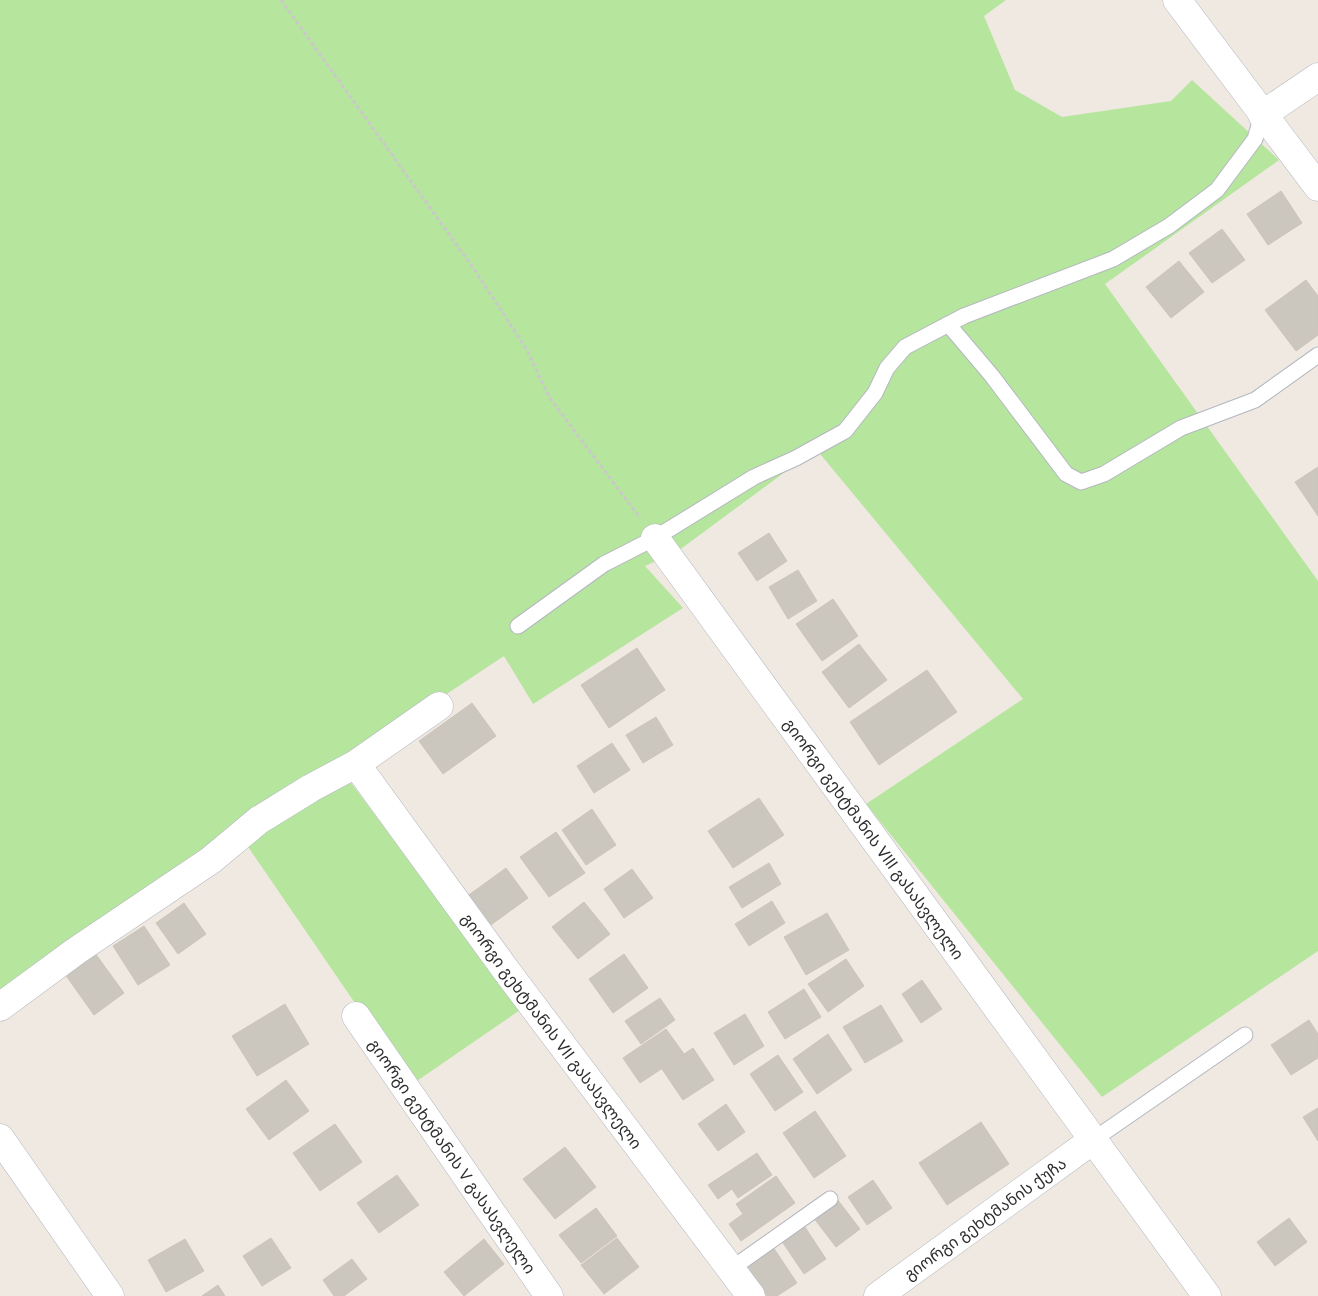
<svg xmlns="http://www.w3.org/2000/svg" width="1318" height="1296" font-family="Roboto,'Noto Sans Georgian',sans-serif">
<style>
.green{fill:#b6e59e}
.building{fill:#cbc7bf;stroke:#cbc5ba}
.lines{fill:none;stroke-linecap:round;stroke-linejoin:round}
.lane-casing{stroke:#b4b7c1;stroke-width:17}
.street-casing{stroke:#b4b7c1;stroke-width:29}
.path{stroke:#c9c9c9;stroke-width:3;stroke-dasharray:4 2.5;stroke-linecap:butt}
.lane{stroke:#fff;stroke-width:15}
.street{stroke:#fff;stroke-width:28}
.labels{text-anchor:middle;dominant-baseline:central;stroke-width:4;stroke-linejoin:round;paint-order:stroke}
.street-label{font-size:16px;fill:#2e2e2e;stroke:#fff}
</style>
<rect width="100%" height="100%" fill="#efe9e1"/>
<path class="green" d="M0,0H1006L984,16L1015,90L1062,117L1171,101L1192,80L1279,160L1105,284L1318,581V951L1102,1097L866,804L1023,699L816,449L678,551L645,566L683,608L533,704L504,656L359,752L340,768L520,1010L411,1085L240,835L0,994Z"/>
<g class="building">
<path d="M1281,191L1302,223L1268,245L1247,214Z"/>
<path d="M1222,229L1245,260L1212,283L1189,253Z"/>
<path d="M1179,261L1204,292L1171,318L1146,287Z"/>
<path d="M1306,280L1318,296V335L1296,351L1265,310Z"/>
<path d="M1318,467V516L1295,482Z"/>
<path d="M769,533L787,561L757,581L738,553Z"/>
<path d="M798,570L817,601L788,619L769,587Z"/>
<path d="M833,599L858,636L822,661L796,624Z"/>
<path d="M859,644L887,680L849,708L822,672Z"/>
<path d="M637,648L665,690L609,728L581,685Z"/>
<path d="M927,670L957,712L879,765L850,722Z"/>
<path d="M472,703L496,736L443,774L419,741Z"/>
<path d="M656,717L673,745L643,763L626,735Z"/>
<path d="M612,743L630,770L594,793L577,766Z"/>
<path d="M759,798L784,835L733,868L708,831Z"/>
<path d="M592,809L616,845L586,865L562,830Z"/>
<path d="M556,832L585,873L549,897L520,857Z"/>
<path d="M769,863L781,884L742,908L729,887Z"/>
<path d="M506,868L528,898L488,927L466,897Z"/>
<path d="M632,869L653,898L624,918L604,889Z"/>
<path d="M772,901L785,923L749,946L735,924Z"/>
<path d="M584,902L610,934L578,959L552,927Z"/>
<path d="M184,903L206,934L178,954L156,923Z"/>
<path d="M827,913L849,950L806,975L784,937Z"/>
<path d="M144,926L170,965L138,985L113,946Z"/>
<path d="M92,949L124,993L94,1015L62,970Z"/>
<path d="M624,954L648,988L613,1013L589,979Z"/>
<path d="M846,959L864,986L828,1012L808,984Z"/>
<path d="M922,980L942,1009L921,1023L902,994Z"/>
<path d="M804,989L821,1017L785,1039L768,1012Z"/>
<path d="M660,998L675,1020L641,1044L625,1021Z"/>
<path d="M285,1004L309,1044L257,1076L232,1036Z"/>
<path d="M881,1005L903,1041L865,1063L843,1027Z"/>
<path d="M745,1014L764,1046L734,1065L714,1033Z"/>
<path d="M1309,1020L1318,1034V1058L1291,1075L1271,1045Z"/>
<path d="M666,1029L684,1054L640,1083L623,1058Z"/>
<path d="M828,1034L852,1070L817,1094L793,1059Z"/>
<path d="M693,1048L714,1080L683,1100L662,1069Z"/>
<path d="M778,1055L803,1092L775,1111L750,1074Z"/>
<path d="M286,1080L309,1111L269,1140L246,1109Z"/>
<path d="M726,1104L745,1132L718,1151L698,1124Z"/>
<path d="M1318,1108V1141L1303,1117Z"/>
<path d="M815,1111L846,1156L814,1178L783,1133Z"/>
<path d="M981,1122L1009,1164L947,1205L919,1163Z"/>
<path d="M335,1124L362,1162L320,1191L293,1153Z"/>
<path d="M565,1147L596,1187L555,1219L523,1179Z"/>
<path d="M757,1153L772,1175L738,1198L732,1189L718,1199L708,1185Z"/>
<path d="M397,1175L419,1205L379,1233L357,1203Z"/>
<path d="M776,1176L795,1203L741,1241L729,1224L743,1214L736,1204Z"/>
<path d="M873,1180L892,1208L867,1225L848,1197Z"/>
<path d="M837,1199L860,1229L836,1247L813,1217Z"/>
<path d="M596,1208L617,1236L581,1263L559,1235Z"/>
<path d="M1289,1218L1307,1242L1275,1266L1257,1242Z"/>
<path d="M803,1224L826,1259L804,1274L781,1240Z"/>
<path d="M271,1238L291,1268L262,1286L243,1256Z"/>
<path d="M617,1238L639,1267L604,1294L581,1265Z"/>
<path d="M185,1239L204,1271L166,1292L148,1260Z"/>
<path d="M484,1239L504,1264L464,1296L444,1272Z"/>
<path d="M773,1247L797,1283L777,1296H767L747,1265Z"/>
<path d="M352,1259L367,1279L344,1296H334L323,1280Z"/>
<path d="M218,1285L225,1296H202Z"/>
</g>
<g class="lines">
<g class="lane-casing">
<g id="lane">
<path d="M948,324L992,376L1066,474L1081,482L1104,474L1181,428L1255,400L1318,355"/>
<path d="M518,626L604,564L655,538L754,477L796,458L845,431L875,393L887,368L905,347L964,316L1113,259L1169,226L1217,190L1255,139L1262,115"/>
<path d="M1093,1140L1245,1035"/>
<path d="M731,1269L830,1199"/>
</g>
</g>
<g class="street-casing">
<g id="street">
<path d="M1177,0L1318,187"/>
<path d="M1262,115L1318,77"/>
<path id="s1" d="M655,538L1207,1296"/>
<path id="s2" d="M356,764L508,973L751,1296"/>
<path d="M0,1007L76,951L211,860L259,820L311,788L356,764L439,706"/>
<path id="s3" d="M356,1016L549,1296"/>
<path d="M0,1138L110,1296"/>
<path id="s4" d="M878,1296L1093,1140"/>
</g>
</g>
<path class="path" d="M281,0L476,272L527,350L549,397L640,518"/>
<use href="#lane" class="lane"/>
<use href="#street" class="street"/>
</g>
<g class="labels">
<g class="street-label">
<text stroke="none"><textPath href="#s1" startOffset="372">გიორგი გეხტმანის VIII გასასვლელი</textPath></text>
<text stroke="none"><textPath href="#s2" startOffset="331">გიორგი გეხტმანის VII გასასვლელი</textPath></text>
<text stroke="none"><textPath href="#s3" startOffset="170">გიორგი გეხტმანის V გასასვლელი</textPath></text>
<text stroke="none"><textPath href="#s4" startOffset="132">გიორგი გეხტმანის ქუჩა</textPath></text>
</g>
</g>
</svg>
